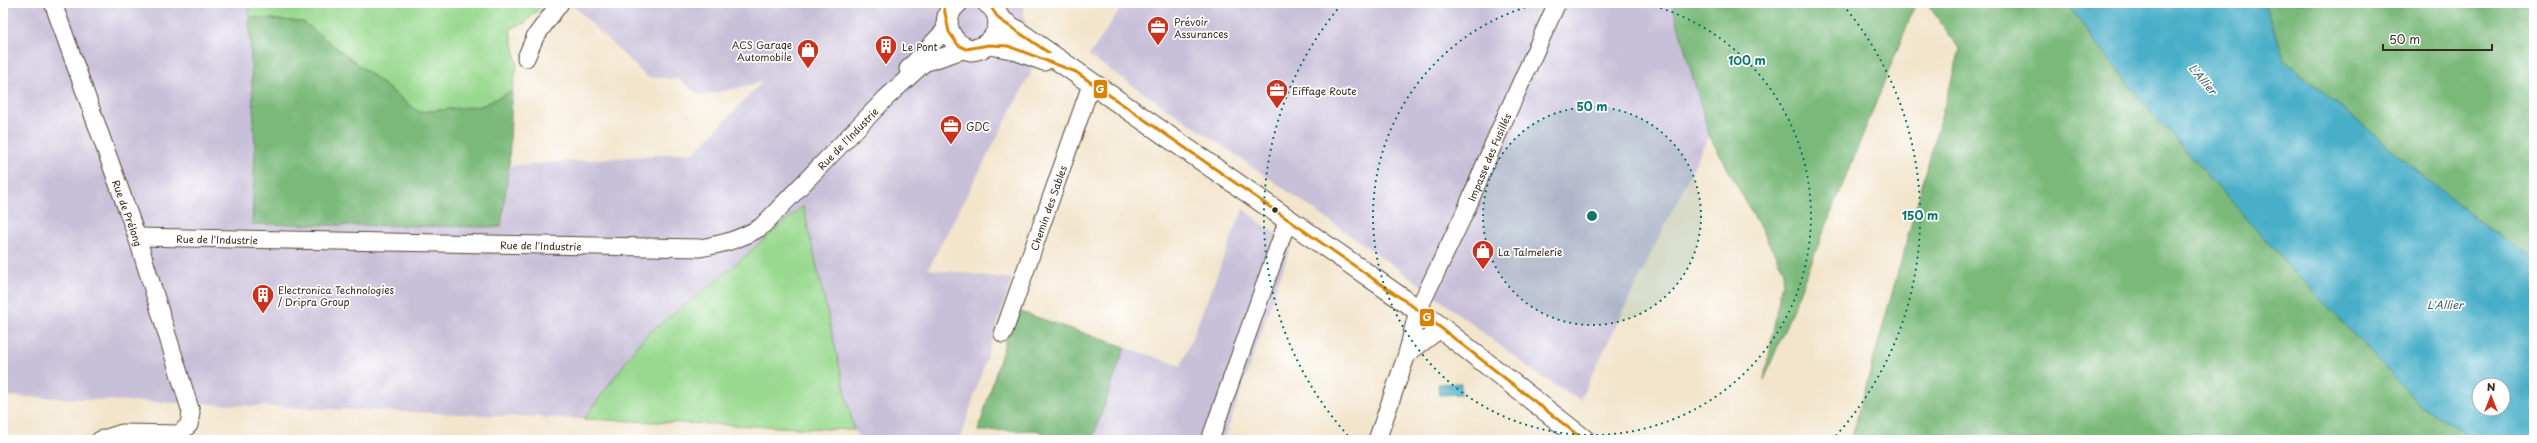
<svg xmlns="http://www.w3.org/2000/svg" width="2537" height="443" font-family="'Playpen Sans',sans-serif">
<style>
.industrial{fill:#c8bfd8}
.green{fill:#99d98f;stroke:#6a8256}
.forest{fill:#7ab97a;stroke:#5a724c}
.water{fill:#49afc8;stroke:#426c73;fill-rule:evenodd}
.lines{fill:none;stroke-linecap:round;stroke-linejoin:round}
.minor-casing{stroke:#564638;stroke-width:19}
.major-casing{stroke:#564638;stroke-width:23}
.minor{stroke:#fff;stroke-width:17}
.major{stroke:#fff;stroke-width:21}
.bus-1-casing{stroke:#fff;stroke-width:6}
.bus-1{stroke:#d78404;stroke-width:3}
.ring{fill:none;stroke:#0f766e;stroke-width:2;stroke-dasharray:2 4}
.bus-dot{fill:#3b2a1e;stroke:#fff;stroke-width:1.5}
.labels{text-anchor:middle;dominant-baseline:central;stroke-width:3.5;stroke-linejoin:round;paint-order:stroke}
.poi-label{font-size:10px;fill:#3b2a1e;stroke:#fff;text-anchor:start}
.street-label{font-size:10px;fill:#3b2a1e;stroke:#fff}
.water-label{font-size:11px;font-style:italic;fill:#415f62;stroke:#fff}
.centre{fill:#0f766e;stroke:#fff;stroke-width:2}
.ring-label{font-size:12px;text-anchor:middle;font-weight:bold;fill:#0f766e;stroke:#fff;stroke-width:3.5;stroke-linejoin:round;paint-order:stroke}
.line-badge{stroke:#fff;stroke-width:1.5}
.badge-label{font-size:11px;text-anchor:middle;font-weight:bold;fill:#fff}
</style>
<rect width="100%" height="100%" fill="#fff"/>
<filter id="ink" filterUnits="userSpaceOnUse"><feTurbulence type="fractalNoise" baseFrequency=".025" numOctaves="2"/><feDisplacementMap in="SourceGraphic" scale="8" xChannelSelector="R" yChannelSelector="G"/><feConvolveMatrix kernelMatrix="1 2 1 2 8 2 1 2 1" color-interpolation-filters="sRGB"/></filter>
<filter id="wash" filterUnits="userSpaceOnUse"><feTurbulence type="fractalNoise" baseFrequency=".012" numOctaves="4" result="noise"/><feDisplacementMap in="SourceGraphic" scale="16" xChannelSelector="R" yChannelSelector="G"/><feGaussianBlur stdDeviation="0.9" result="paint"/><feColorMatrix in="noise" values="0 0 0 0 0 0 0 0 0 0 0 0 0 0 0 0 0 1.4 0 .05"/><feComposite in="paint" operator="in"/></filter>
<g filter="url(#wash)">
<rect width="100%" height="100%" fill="#f2e5cc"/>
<g class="industrial">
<path d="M3,3H249L255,151L252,224L501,227L509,166L695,152L762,82L701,96L678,79L647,77L572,5L573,3H1028L1023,10L1035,65L928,269L1012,279L960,440H861L854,430L802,206L723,275L644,337L584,419L3,396Z"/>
<path d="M1124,3H1672L1709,135L1580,400L1540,376L1414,280L1220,144L1089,56Z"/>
<path d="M1243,209L1291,246L1224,440H1092L1125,347L1181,366Z"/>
</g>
<g class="green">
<path d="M249,3H530L542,6L525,23L510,29L517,64L512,91L481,106L419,112L303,22L249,17Z"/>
<path d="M803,206L854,430L584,419L644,337L723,275Z"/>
</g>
<g class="forest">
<path d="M1672,3H1916L1764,380L1784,271L1709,135Z"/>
<path d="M1927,3H2066L2141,100L2280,256L2423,408L2479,440H1851L1960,50Z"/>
<path d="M2264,3H2534V259L2482,224L2285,61Z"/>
<path d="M249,17L303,22L419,112L481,106L512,91L509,166L501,227L252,224L255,151Z"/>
<path d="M1015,310L1125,347L1092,440H1059L1036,430L978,431Z"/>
</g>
<g class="water">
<path d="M2066,3H2264L2285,61L2482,224L2534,259V440H2479L2423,408L2280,256L2141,100ZM2479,385H2503V409H2479Z"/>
<path d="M1461,383V394L1439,395L1438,384Z"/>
</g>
</g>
<g filter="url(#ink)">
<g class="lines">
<g class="minor-casing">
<g id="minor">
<path id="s1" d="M53,3L137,237L191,412L189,425L179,434L122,433L100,440"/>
<path d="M526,58L535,37L560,3"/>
<path d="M908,69L947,28"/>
<path id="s2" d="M137,237L700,248C723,244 741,239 761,227L886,98L924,63L966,49"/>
<path id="s3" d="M1003,334L1092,82"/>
<path d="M1407,354L1435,333L1440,327"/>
<path d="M1210,440L1288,219"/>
<path id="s4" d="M1377,440L1407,354L1418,310L1466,210L1496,138L1557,3"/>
</g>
</g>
<g class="major-casing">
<g id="major">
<path d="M957,3C938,19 949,45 971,50C995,49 1010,19 988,3"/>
<path d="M999,19L1418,310L1584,440"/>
<path d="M989,44L1012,48L1044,60"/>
</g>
</g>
<use href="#minor" class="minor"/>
<use href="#major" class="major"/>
<g class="bus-1-casing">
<g id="bus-1">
<path d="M943,3L949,32L958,45L966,49L989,45L1008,46L1076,72L1418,310L1584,440"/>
<path d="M988,3L999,19L1049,53"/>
</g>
</g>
<use href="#bus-1" class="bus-1"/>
</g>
</g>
<circle cx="1592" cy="216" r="109" fill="#0f766e" fill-opacity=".12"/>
<g class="ring">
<circle cx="1592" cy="216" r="109"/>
<path d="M1643 3A219 219 0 1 1 1541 3"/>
<path d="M1352 440A328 328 0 0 1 1341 5M1843 5A328 328 0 0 1 1832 440"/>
</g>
<defs>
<g id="office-pin" transform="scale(1.15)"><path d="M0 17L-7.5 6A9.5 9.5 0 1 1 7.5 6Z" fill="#c8321e" stroke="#fff"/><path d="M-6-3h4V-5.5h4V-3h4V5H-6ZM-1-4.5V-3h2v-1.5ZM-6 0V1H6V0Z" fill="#fff"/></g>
<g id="building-pin" transform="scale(1.15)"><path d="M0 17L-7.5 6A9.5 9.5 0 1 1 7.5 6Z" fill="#c8321e" stroke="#fff"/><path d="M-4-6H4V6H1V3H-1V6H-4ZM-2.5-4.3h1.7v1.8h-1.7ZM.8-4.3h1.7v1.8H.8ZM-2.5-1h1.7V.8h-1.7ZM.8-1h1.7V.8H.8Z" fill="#fff"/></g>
<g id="shop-pin" transform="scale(1.15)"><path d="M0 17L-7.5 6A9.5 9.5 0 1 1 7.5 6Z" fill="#c8321e" stroke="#fff"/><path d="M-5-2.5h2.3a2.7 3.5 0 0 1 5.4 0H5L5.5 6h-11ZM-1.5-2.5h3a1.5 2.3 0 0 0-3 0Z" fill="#fff"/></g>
</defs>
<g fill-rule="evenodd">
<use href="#office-pin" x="1158" y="27"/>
<use href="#building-pin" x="886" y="46"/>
<use href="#shop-pin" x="808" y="50"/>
<use href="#office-pin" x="1277" y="90"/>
<use href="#office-pin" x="951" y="126"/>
<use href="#shop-pin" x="1483" y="251"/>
<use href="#building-pin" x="263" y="295"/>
</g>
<circle class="bus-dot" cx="1275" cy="210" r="3.5"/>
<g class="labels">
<g class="poi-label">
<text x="1174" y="21">Prévoir<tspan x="1174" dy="12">Assurances</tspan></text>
<text x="792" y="44" text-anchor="end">ACS Garage<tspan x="792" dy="12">Automobile</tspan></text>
<text x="902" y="46">Le Pont</text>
<text x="1292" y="90">Eiffage Route</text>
<text x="966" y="126">GDC</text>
<text x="1498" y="251">La Talmelerie</text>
<text x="278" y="289">Electronica Technologies<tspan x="278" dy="12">/ Dripra Group</tspan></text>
</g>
<g class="street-label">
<text stroke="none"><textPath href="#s2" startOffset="752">Rue de l'Industrie</textPath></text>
<text stroke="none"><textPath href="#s4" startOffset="305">Impasse des Fusillés</textPath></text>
<text stroke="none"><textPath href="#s3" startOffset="134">Chemin des Sables</textPath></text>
<text stroke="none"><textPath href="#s1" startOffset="223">Rue de Prélong</textPath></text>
<text stroke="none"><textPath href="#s2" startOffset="80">Rue de l'Industrie</textPath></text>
<text stroke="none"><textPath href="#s2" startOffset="404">Rue de l'Industrie</textPath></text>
</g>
<g class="water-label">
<text transform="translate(2203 79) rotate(50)">L'Allier</text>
<text x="2445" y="304">L'Allier</text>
</g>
</g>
<circle cx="1592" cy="216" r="6" class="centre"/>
<g class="ring-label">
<text x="1747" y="65">100 m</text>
<text x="1592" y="111">50 m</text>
<text x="1920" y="220">150 m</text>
</g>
<g class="line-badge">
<rect x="1093" y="79" width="15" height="20" rx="4" fill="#d78404"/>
<rect x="1419" y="308" width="16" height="19" rx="4" fill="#d78404"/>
</g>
<g class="badge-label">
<text x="1100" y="93">G</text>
<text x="1427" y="321">G</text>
</g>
<rect width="2537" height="443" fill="none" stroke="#fff" stroke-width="16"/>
<g transform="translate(2491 397)"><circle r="19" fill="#ffffff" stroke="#b1aaa5"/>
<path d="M0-3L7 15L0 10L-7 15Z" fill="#c8321e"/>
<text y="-6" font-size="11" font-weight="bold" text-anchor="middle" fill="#3b2a1e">N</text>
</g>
<path d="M2383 44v6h109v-6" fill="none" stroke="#3b2a1e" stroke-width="2"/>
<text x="2389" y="44" font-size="12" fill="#3b2a1e" stroke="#ffffff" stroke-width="3" paint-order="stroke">50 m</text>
</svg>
